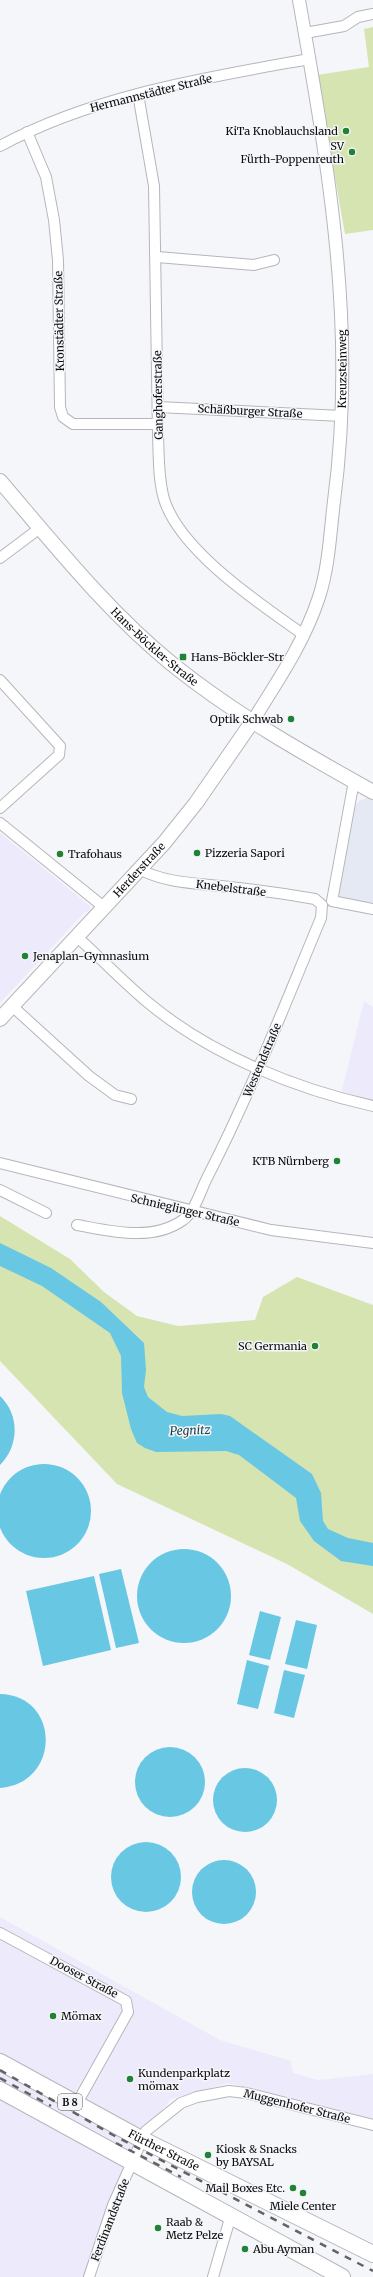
<svg xmlns="http://www.w3.org/2000/svg" width="373" height="2277" font-family="Merriweather,serif">
<style>
.built{fill:#e5e9f4}
.industrial{fill:#edeafb}
.green{fill:#d5e4b1}
.water{fill:#68c7e2}
.lines{fill:none;stroke-linecap:round;stroke-linejoin:round}
.minor-casing{stroke:#b5b6ba;stroke-width:12}
.tertiary-casing{stroke:#b5b6ba;stroke-width:14}
.secondary-casing{stroke:#b5b6ba;stroke-width:16}
.primary-casing{stroke:#b5b6ba;stroke-width:18}
.minor{stroke:#fff;stroke-width:10}
.tertiary{stroke:#fff;stroke-width:12}
.secondary{stroke:#fff;stroke-width:14}
.primary{stroke:#fff;stroke-width:16}
.rail{stroke:#636366;stroke-width:2.5;stroke-dasharray:7 7;stroke-linecap:butt}
.poi-dot{fill:#218235;stroke:#f5f6fa;stroke-width:1.5}
.labels{text-anchor:middle;dominant-baseline:central;stroke-width:3;stroke-linejoin:round;paint-order:stroke}
.shield{fill:#f5f6fa;stroke:#525255;stroke-width:1}
.shield-label{font-size:10px;font-weight:bold;fill:#0c0c0e}
.street-label{font-size:11px;fill:#0c0c0e;stroke:#f5f6fa}
.poi-label{font-size:11px;fill:#0c0c0e;stroke:#f5f6fa;text-anchor:start}
.water-label{font-size:12px;font-style:italic;fill:#123e4a;stroke:#f5f6fa}
</style>
<rect width="100%" height="100%" fill="#f5f6fa"/>
<path class="built" d="M367,798L373,800V905L338,899L336,894L353,809L360,800Z"/>
<g class="industrial">
<path d="M0,833L90,906V910L84,913L0,1003Z"/>
<path d="M364,1001L373,1007V1102L341,1094Z"/>
<path d="M0,1917L220,2040L291,2061L293,2073L318,2080L373,2074V2120L228,2083L171,2099L131,2149L93,2277H0Z"/>
</g>
<g class="green">
<path d="M373,27V230L345,234L317,75L369,67L364,29Z"/>
<path d="M0,1216L70,1259L104,1292L137,1316L178,1326L255,1320L263,1297L297,1277L373,1305V1614L287,1564L117,1484L0,1361Z"/>
</g>
<g class="water">
<path d="M0,1243L51,1268L101,1302L144,1343L146,1370L144,1387L148,1397L167,1412L182,1416L221,1414L230,1416L312,1474L321,1493L323,1521L328,1529L348,1538L373,1543V1566L341,1561L314,1541L300,1521L296,1498L239,1455L226,1451L156,1452L145,1448L137,1443L131,1429L122,1393L121,1356L110,1333L42,1286L0,1266Z"/>
<path d="M0,1396C20,1415 19,1446 0,1465Z"/>
<circle cx="44" cy="1511" r="47"/>
<circle cx="184" cy="1596" r="47"/>
<path d="M121,1569L139,1643L116,1648L99,1574Z"/>
<path d="M94,1576L111,1650L43,1666L26,1591Z"/>
<path d="M260,1611L281,1617L270,1660L249,1655Z"/>
<path d="M296,1620L317,1625L307,1669L285,1664Z"/>
<path d="M247,1660L269,1666L258,1709L237,1704Z"/>
<path d="M284,1670L305,1675L294,1718L274,1713Z"/>
<path d="M0,1694C60,1695 62,1783 0,1788Z"/>
<circle cx="170" cy="1782" r="35"/>
<circle cx="245" cy="1800" r="32"/>
<circle cx="146" cy="1877" r="35"/>
<circle cx="224" cy="1892" r="32"/>
</g>
<g class="lines">
<g class="minor-casing">
<g id="minor">
<path d="M305,33L344,26L358,17L373,14"/>
<path d="M138,94L154,186L158,435C159,456 158,478 164,499C180,551 260,604 304,635"/>
<path d="M27,132L46,177L54,220L58,260L60,407L63,417L73,424H158"/>
<path d="M0,146C95,95 204,78 309,59"/>
<path d="M157,257L254,265L274,260"/>
<path d="M158,407L342,416"/>
<path d="M0,558L40,528"/>
<path d="M0,680L60,746L59,755L0,808"/>
<path d="M354,781L332,901L373,909"/>
<path d="M0,823L105,908"/>
<path d="M77,937C102,959 125,984 151,1005C212,1055 296,1089 373,1106"/>
<path d="M12,1006L89,1076L115,1095L131,1099"/>
<path d="M0,1163L271,1230L373,1243"/>
<path d="M0,1190L46,1213"/>
<path d="M77,1225C111,1231 152,1242 183,1220C195,1212 201,1189 208,1176C251,1092 285,1004 321,918L322,905L315,899C287,894 259,890 230,887C199,883 169,884 141,870"/>
<path d="M0,1933L126,2001L128,2012L76,2105"/>
<path d="M89,2277L113,2205L146,2131L181,2103L197,2097L229,2091L246,2093L373,2125"/>
<path d="M213,2277L231,2215"/>
</g>
</g>
<g class="tertiary-casing">
<g id="tertiary">
<path id="s1" d="M252,722C277,682 304,643 319,597C329,566 330,534 334,501C357,328 329,170 299,0"/>
</g>
</g>
<g class="secondary-casing">
<g id="secondary">
<path id="s2" d="M0,481C54,544 107,611 172,664C234,714 303,753 373,792"/>
<path id="s3" d="M0,1019L164,843L196,803L252,722"/>
</g>
</g>
<g class="primary-casing">
<g id="primary">
<path id="s4" d="M0,2062L141,2139L373,2254"/>
<path d="M0,2090L342,2277"/>
</g>
</g>
<use href="#minor" class="minor"/>
<use href="#tertiary" class="tertiary"/>
<use href="#secondary" class="secondary"/>
<use href="#primary" class="primary"/>
<g class="rail">
<path d="M0,2070L113,2135L373,2271"/>
<path d="M0,2078L51,2106"/>
<path d="M116,2143L181,2177"/>
</g>
</g>
<g class="poi-dot">
<circle cx="346" cy="131" r="4"/>
<circle cx="352" cy="152" r="4"/>
<rect x="179" y="653" width="8" height="8" rx="2"/>
<circle cx="291" cy="719" r="4"/>
<circle cx="197" cy="853" r="4"/>
<circle cx="60" cy="854" r="4"/>
<circle cx="25" cy="956" r="4"/>
<circle cx="337" cy="1161" r="4"/>
<circle cx="315" cy="1346" r="4"/>
<circle cx="53" cy="2016" r="4"/>
<circle cx="130" cy="2079" r="4"/>
<circle cx="208" cy="2155" r="4"/>
<circle cx="293" cy="2188" r="4"/>
<circle cx="303" cy="2193" r="4"/>
<circle cx="158" cy="2228" r="4"/>
<circle cx="245" cy="2249" r="4"/>
</g>
<g class="labels">
<rect class="shield" x="58" y="2094" width="24" height="16" rx="3"/>
<g class="shield-label">
<text x="70" y="2102">B 8</text>
</g>
<g class="street-label">
<text transform="translate(151 93) rotate(-14)">Hermannstädter Straße</text>
<text transform="translate(59 321) rotate(-91)">Kronstädter Straße</text>
<text stroke="none"><textPath href="#s1" startOffset="372">Kreuzsteinweg</textPath></text>
<text transform="translate(158 395) rotate(-91)">Ganghoferstraße</text>
<text transform="translate(250 411) rotate(3)">Schäßburger Straße</text>
<text stroke="none"><textPath href="#s2" startOffset="227">Hans-Böckler-Straße</textPath></text>
<text stroke="none"><textPath href="#s3" startOffset="204">Herderstraße</textPath></text>
<text transform="translate(231 888) rotate(7)">Knebelstraße</text>
<text transform="translate(262 1060) rotate(-67)">Westendstraße</text>
<text transform="translate(185 1210) rotate(13)">Schnieglinger Straße</text>
<text transform="translate(84 1977) rotate(28)">Dooser Straße</text>
<text transform="translate(297 2106) rotate(14)">Muggenhofer Straße</text>
<text stroke="none"><textPath href="#s4" startOffset="186">Fürther Straße</textPath></text>
<text transform="translate(110 2220) rotate(-69)">Ferdinandstraße</text>
</g>
<g class="poi-label">
<text x="338" y="131" text-anchor="end">KiTa Knoblauchsland</text>
<text x="344" y="146" text-anchor="end">SV<tspan x="344" dy="13">Fürth-Poppenreuth</tspan></text>
<text x="191" y="657">Hans-Böckler-Str</text>
<text x="283" y="719" text-anchor="end">Optik Schwab</text>
<text x="205" y="853">Pizzeria Sapori</text>
<text x="68" y="854">Trafohaus</text>
<text x="33" y="956">Jenaplan-Gymnasium</text>
<text x="329" y="1161" text-anchor="end">KTB Nürnberg</text>
<text x="307" y="1346" text-anchor="end">SC Germania</text>
<text x="61" y="2016">Mömax</text>
<text x="138" y="2073">Kundenparkplatz<tspan x="138" dy="13">mömax</tspan></text>
<text x="216" y="2149">Kiosk &amp; Snacks<tspan x="216" dy="13">by BAYSAL</tspan></text>
<text x="285" y="2188" text-anchor="end">Mail Boxes Etc.</text>
<text x="303" y="2206" text-anchor="middle">Miele Center</text>
<text x="166" y="2222">Raab &amp;<tspan x="166" dy="13">Metz Pelze</tspan></text>
<text x="253" y="2249">Abu Ayman</text>
</g>
<g class="water-label">
<text transform="translate(190 1430) rotate(-2)">Pegnitz</text>
</g>
</g>
</svg>
